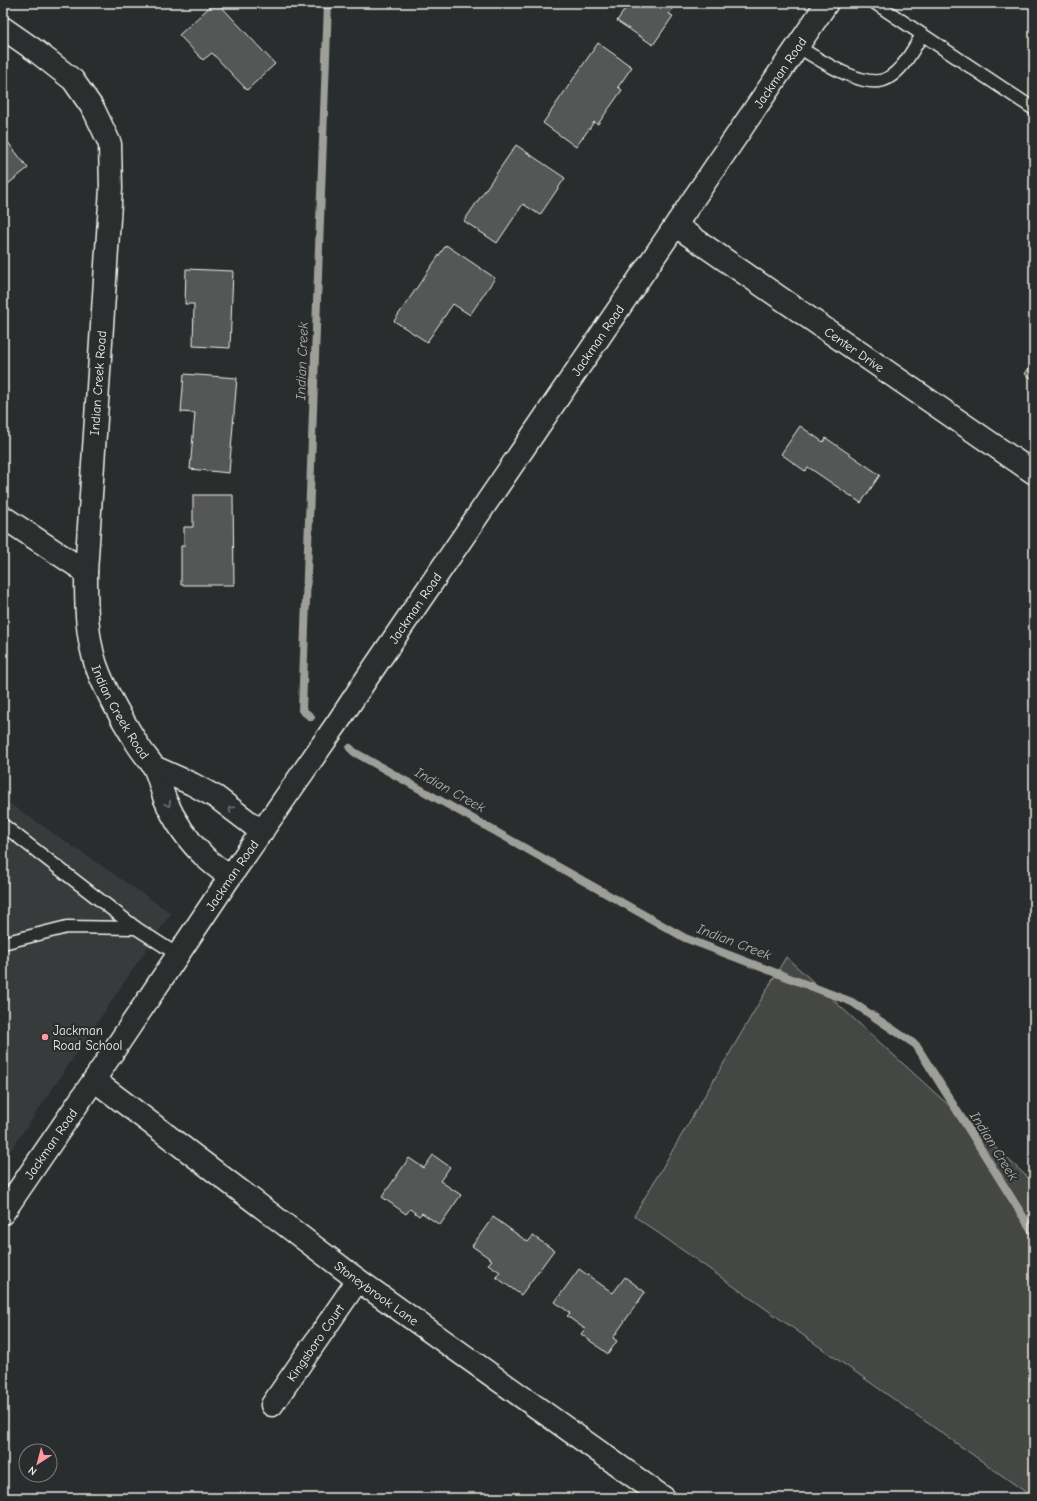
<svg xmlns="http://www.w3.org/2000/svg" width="1037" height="1501" font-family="'Comic Neue',sans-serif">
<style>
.built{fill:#373a3a}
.green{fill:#444645;stroke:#9c9c96}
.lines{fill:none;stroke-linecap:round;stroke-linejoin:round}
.stream{stroke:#9f9f9a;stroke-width:8}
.building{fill:#555756;stroke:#f4f1e8}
.service-casing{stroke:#f4f1e8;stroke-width:15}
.minor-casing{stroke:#f4f1e8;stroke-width:25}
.tertiary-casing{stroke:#f4f1e8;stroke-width:25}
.service{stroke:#2a2d2e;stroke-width:12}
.minor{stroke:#2a2d2e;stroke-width:22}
.tertiary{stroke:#2a2d2e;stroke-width:22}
.oneway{stroke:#71726f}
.poi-dot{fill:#ff9aa2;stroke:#2a2d2e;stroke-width:1.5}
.labels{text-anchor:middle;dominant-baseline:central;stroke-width:4;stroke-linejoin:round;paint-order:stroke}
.street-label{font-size:13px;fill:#f4f1e8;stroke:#2a2d2e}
.poi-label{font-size:13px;fill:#f4f1e8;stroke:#2a2d2e;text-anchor:start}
.water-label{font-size:14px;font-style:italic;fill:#b5b3ae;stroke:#2a2d2e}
</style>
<rect width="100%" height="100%" fill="#2a2d2e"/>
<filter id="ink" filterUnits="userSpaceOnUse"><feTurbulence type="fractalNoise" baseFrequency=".025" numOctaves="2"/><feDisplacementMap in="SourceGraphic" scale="8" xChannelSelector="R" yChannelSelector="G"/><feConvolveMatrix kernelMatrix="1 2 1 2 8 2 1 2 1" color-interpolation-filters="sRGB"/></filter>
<g filter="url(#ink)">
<path class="built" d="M3,799L171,913L3,1162Z"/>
<path class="green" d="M786,957L1034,1183V1498L634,1216Z"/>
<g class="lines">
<g class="stream">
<path d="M311,717L302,710L328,3"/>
<path d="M350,748L354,752L685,938L852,1002L916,1045L1034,1234"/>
</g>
</g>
<g class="building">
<path d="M214,3H218L275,64L247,90L212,53L203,60L179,35Z"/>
<path d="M629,3H676L669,14L673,16L653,45L617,21Z"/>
<path d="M598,43L632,67L618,87L622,90L598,124L594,122L576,147L543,123Z"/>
<path d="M7,141L28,168L3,188V143Z"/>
<path d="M516,145L565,178L540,215L523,204L497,243L464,221Z"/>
<path d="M446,245L495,278L470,315L453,304L427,342L394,321Z"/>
<path d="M186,269L233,271L230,348L193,346L194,304H185Z"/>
<path d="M1034,360V380L1025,374Z"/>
<path d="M184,374L237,378L229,473L190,469L195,413L181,412Z"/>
<path d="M800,426L823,442L826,438L880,475L861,503L808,467L805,471L781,454Z"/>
<path d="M193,495H233L234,585H181V546H184V527H193Z"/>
<path d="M3,645L8,653L3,656Z"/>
<path d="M433,1155L450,1167L440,1181L461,1195L440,1225L422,1213L419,1216L410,1209L406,1214L382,1197L409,1158L424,1168Z"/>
<path d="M493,1217L528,1242L533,1236L554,1250L521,1295L496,1277L500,1272L488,1264L492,1260L472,1246Z"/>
<path d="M579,1269L613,1293L625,1277L645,1292L613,1338L617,1341L608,1354L581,1334L585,1329L567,1316L570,1313L555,1302Z"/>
</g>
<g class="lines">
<g class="service-casing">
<g id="service">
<path d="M875,3L1034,109"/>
<path d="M797,46C817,58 866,92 888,78C904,69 913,49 922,35"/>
<path d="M3,825L136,928"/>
<path d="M3,943L67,927L136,928L178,955"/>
</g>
</g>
<g class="minor-casing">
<g id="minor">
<path id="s1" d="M3,28L36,51L73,80L94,110L110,144L111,188L86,572C86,603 86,635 96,665C105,691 120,716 135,740C140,750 148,758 154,767C159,777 161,789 165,799C174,820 189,842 206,858C213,865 222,871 230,877"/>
<path id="s2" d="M676,226L1034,473"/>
<path d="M3,517L86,572"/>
<path d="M154,767L192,784L216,797L262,832"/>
<path id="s3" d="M94,1080L358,1280L664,1498"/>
<path id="s4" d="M272,1405L358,1280"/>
</g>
</g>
<g class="tertiary-casing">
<g id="tertiary">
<path id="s5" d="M3,1213L94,1080L230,877L338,722L367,678L827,3"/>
</g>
</g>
<use href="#service" class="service"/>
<use href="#minor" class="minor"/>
<use href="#tertiary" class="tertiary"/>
</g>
<defs><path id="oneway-chevron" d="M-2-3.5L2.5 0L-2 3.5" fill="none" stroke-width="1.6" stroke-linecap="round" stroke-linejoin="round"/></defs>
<g class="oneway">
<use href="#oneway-chevron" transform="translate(168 804) rotate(63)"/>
<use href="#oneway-chevron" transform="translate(231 809) rotate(-143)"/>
</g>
</g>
<circle class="poi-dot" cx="45" cy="1037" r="4"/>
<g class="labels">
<g class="street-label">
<text stroke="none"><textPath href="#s5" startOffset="1380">Jackman Road</textPath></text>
<text stroke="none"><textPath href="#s5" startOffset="1056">Jackman Road</textPath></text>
<text stroke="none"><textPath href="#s2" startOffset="217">Center Drive</textPath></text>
<text transform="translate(98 383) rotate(-86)">Indian Creek Road</text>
<text stroke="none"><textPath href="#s5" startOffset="732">Jackman Road</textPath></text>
<text stroke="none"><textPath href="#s1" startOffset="737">Indian Creek Road</textPath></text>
<text stroke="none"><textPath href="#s5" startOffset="408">Jackman Road</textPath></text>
<text stroke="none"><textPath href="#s5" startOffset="84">Jackman Road</textPath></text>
<text stroke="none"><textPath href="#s3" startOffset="354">Stoneybrook Lane</textPath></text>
<text stroke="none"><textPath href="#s4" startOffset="76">Kingsboro Court</textPath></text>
</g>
<g class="poi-label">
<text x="53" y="1030">Jackman<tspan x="53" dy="15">Road School</tspan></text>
</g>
<g class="water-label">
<text transform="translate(302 361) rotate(-88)">Indian Creek</text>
<text transform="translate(450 790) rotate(29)">Indian Creek</text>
<text transform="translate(734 942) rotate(21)">Indian Creek</text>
<text transform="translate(994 1146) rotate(58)">Indian Creek</text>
</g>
</g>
<rect width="1037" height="1501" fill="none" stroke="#2a2d2e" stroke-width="16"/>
<rect x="8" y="8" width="1021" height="1485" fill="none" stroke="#f4f1e8" stroke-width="1.5" filter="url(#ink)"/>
<g transform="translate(38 1463) rotate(216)"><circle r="19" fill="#2a2d2e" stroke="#7b7b78"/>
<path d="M0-3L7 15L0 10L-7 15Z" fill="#ff9aa2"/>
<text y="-6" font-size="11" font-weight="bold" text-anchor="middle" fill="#f4f1e8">N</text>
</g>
</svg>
